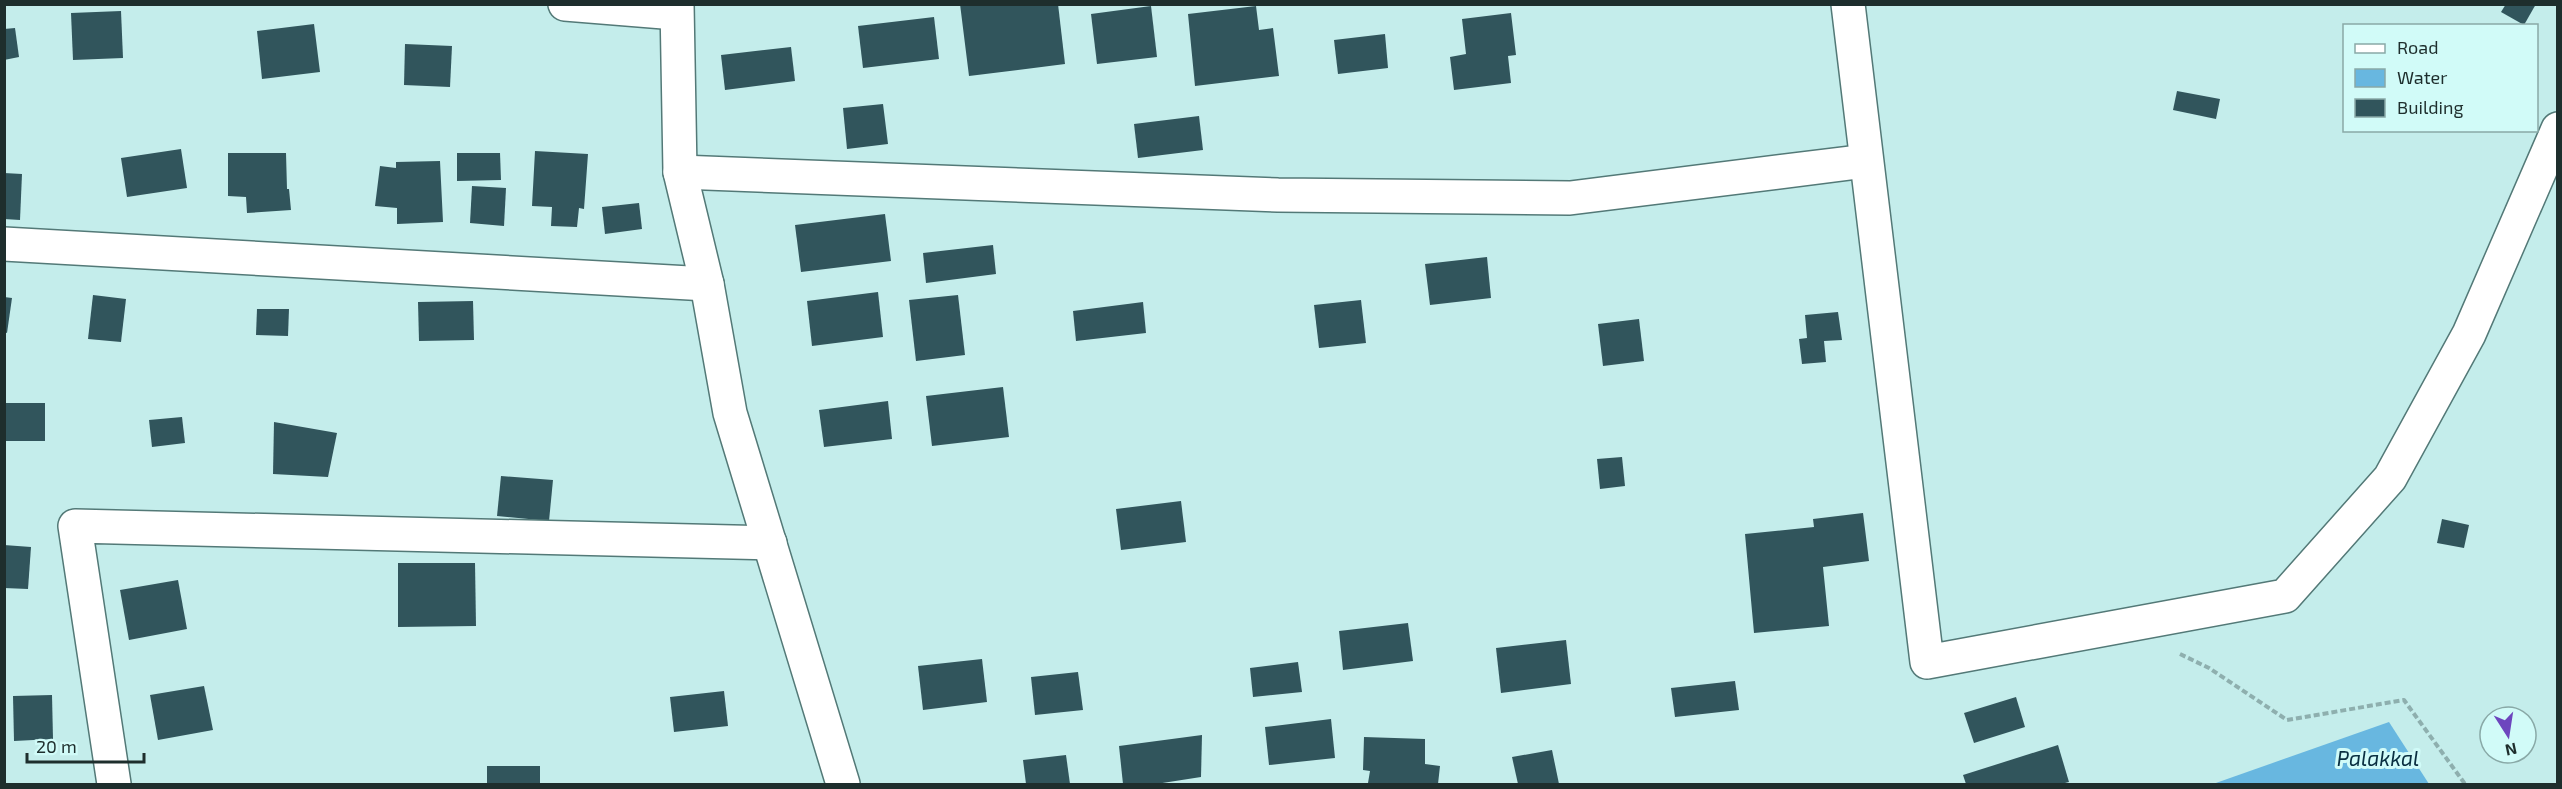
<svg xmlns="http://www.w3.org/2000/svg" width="2562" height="789" font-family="'Exo 2',sans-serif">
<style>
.water{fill:#68b7e0}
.building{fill:#31555c}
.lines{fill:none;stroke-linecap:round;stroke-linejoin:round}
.street-casing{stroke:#537977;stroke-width:36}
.path{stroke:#8eafae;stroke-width:4;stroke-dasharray:6 3;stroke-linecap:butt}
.street{stroke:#fff;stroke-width:33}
.labels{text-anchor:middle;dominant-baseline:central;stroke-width:6;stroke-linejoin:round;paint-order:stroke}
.water-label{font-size:21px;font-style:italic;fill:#0a2f41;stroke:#d1fbf8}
</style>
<rect width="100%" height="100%" fill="#c4edeb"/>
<path class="water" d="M2389,722L2429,784H2213Z"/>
<g class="building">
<path d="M960,4H1058L1065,64L969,76Z"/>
<path d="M2506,4H2536L2524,25L2501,12Z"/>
<path d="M1151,6L1157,57L1097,64L1091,14Z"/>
<path d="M1256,6L1259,30L1273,28L1279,76L1195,86L1188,14Z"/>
<path d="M121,11L123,58L73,60L71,13Z"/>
<path d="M1511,13L1516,55L1508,56L1511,83L1454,90L1450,57L1466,54L1462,19Z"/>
<path d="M934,17L939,59L863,68L858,26Z"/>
<path d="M314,24L320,72L262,79L257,31Z"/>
<path d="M15,28L19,57L4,60V29Z"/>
<path d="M1385,34L1388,68L1338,74L1334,40Z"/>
<path d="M405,44L452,46L450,87L404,85Z"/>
<path d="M791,47L795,81L725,90L721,55Z"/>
<path d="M2177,91L2220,99L2216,119L2173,110Z"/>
<path d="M883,104L888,144L847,149L843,108Z"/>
<path d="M1199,116L1203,150L1138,158L1134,124Z"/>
<path d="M181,149L187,188L127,197L121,158Z"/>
<path d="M535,151L588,154L584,209L579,208L577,227L551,226L552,207L532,206Z"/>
<path d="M228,153H286L287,189H289L291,210L247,213L246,197L228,196Z"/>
<path d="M457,153H500L501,180L457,181Z"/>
<path d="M440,161L443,222L397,224V208L375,206L380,166L396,168V162Z"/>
<path d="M4,173L22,174L20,220L4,219Z"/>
<path d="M472,186L506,188L504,226L470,223Z"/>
<path d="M639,203L642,229L605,234L602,207Z"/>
<path d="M885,214L891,261L801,272L795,225Z"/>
<path d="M993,245L996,274L926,283L923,253Z"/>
<path d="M1487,257L1491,298L1430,305L1425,264Z"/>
<path d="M878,292L883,337L812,346L807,301Z"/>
<path d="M93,295L126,299L121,342L88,339Z"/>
<path d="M958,295L965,355L916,361L909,300Z"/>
<path d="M4,297L12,298L7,333L4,332Z"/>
<path d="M1361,300L1366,343L1319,348L1314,305Z"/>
<path d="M473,301L474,340L419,341L418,302Z"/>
<path d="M1143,302L1146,333L1076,341L1073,311Z"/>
<path d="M257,309H289L288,336L256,335Z"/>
<path d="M1838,312L1842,340L1824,341L1826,362L1802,364L1799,339L1807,338L1805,315Z"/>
<path d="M1639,319L1644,361L1603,366L1598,324Z"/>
<path d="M1003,387L1009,437L932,446L926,396Z"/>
<path d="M888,401L892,439L824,447L819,410Z"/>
<rect x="6" y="403" width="39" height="38"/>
<path d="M182,417L185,443L152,447L149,420Z"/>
<path d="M274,422L337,433L328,477L273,474Z"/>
<path d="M1622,457L1625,486L1600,489L1597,459Z"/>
<path d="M501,476L553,480L549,521L497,516Z"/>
<path d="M1181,501L1186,542L1121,550L1116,509Z"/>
<path d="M1863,513L1869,561L1823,567L1829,626L1754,633L1745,534L1814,527L1813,519Z"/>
<path d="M2442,519L2469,525L2464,548L2437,543Z"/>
<path d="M4,545L31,547L28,589L4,588Z"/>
<path d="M398,563H475L476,626L398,627Z"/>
<path d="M178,580L187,629L129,640L120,590Z"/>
<path d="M1408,623L1413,661L1343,670L1339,631Z"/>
<path d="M1566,640L1571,684L1501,693L1496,648Z"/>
<path d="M982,659L987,702L923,710L918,666Z"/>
<path d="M1298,662L1302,692L1253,697L1250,668Z"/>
<path d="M1078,672L1083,710L1035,715L1031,677Z"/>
<path d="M1735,681L1739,710L1675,717L1671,688Z"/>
<path d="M204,686L213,730L158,740L150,695Z"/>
<path d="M724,691L728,726L674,732L670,697Z"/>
<path d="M52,695L53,739L14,741L13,696Z"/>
<path d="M2016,697L2025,727L1974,743L1964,713Z"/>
<path d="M1331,719L1335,758L1269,765L1265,727Z"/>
<path d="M1202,735L1201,777L1156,784H1123L1119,746Z"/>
<path d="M1364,737L1425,739V764L1440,766L1438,784L1368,783L1370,771L1363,770Z"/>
<path d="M2058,745L2069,782L2061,784H1966L1963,775Z"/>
<path d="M1552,750L1559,784H1518L1512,757Z"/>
<path d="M1066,755L1070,784H1026L1023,760Z"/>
<rect x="487" y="766" width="53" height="18"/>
</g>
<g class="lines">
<g class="street-casing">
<g id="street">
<path d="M565,4L676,13"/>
<path d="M677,4L680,172L707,284L730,413L843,784"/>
<path d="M1848,4L1927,662L2285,596L2390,478L2469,334L2558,129"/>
<path d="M680,172L1278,195L1570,198L1866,161"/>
<path d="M4,244L707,284"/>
<path d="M114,784L75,526L770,543"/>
</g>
</g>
<path class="path" d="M2180,654L2209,668L2287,720L2404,700L2465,784"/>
<use href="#street" class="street"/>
</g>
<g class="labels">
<g class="water-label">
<text x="2378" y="757">Palakkal</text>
</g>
</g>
<rect width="2562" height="789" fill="none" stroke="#1e2e2d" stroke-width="12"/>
<rect x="2343" y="24" width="195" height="108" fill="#d1fbf8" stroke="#89a9a7" stroke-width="1.5"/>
<rect x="2355" y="44" width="30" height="9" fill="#ffffff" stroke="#89a9a7" stroke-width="1.5"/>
<text x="2397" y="54" font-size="18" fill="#1e2e2d">Road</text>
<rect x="2355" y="69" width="30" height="18" fill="#68b7e0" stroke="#89a9a7" stroke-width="1.5"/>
<text x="2397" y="84" font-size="18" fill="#1e2e2d">Water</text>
<rect x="2355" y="99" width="30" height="18" fill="#31555c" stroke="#89a9a7" stroke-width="1.5"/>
<text x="2397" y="114" font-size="18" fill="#1e2e2d">Building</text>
<g transform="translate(2508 735) rotate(168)"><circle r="28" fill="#d1fbf8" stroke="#89a9a7" stroke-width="1.5"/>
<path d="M0-4.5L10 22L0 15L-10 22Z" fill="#6d46be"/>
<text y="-9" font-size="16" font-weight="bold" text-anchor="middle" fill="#1e2e2d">N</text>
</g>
<path d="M27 753v9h117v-9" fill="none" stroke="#1e2e2d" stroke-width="3"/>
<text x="36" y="753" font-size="18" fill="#1e2e2d" stroke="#d1fbf8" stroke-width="4.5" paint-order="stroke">20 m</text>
</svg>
